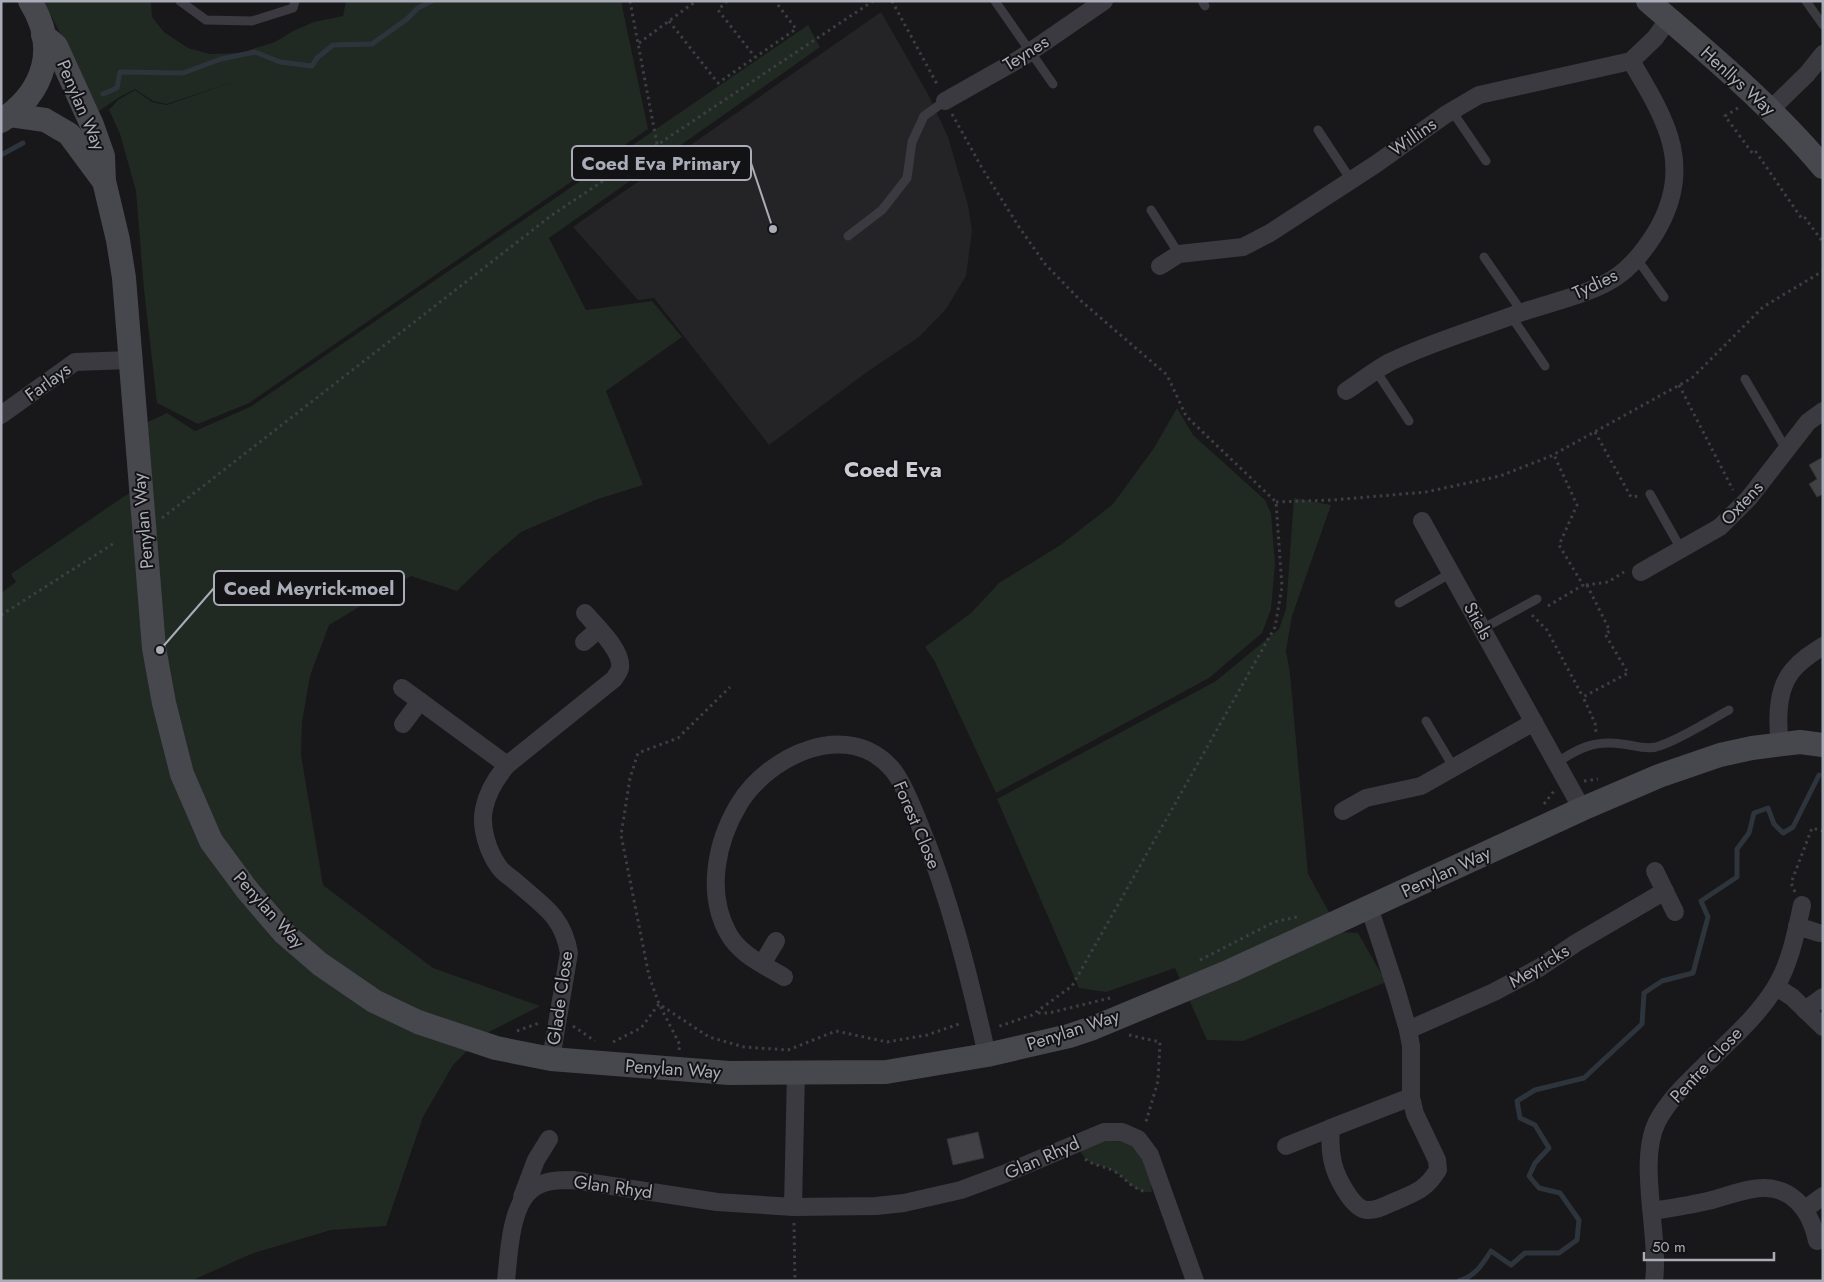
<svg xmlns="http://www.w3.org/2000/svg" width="1824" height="1282" font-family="Jost,sans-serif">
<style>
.built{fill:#242326}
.green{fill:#212923}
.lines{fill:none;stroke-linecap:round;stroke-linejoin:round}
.stream{stroke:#2e343c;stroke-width:5}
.building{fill:#424146;stroke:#323135}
.path{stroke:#3e3f45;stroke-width:3;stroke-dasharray:2.5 4;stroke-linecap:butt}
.lane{stroke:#3a3a40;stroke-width:9}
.street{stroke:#3a3a40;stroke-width:18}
.secondary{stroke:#47474e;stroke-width:24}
.labels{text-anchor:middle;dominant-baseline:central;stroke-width:4;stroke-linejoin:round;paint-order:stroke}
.street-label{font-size:18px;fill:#aaacb8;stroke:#131214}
.district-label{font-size:22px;font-weight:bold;fill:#cbccd4;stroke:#131214}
.leader{fill:none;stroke:#aaacb8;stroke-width:2}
.callout-dot{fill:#aaacb8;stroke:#131214;stroke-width:2}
.callout{fill:#131214;stroke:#aaacb8;stroke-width:2}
.callout-label{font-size:19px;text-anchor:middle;font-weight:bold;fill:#aaacb8}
</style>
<rect width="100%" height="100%" fill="#181719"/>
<path class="built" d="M881,12L929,96L948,137L968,205L972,231L966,276L946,309L919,337L867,372L769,445L654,298L638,300L573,227Z"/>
<g class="green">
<path d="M44,1H151L152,17L164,32L188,48L210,54L240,53L275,42L293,31L314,22L343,16L346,1H621L648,129L249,403L198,424L157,403L144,290L136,191L120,134L109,110L118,100L135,90L152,102L167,105L235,81L167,104L153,101L135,89L118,98L99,111Z"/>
<path d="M808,25L820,47L549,238L586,310L652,301L682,337L606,391L643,485L598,499L521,532L492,557L457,591L411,576L329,625L310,676L302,722L301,755L323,885L433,968L540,1006L483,1035L453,1065L423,1117L386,1226L331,1230L251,1254L191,1281H1V593L16,582L11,574L123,497L148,484V422L167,413L195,431L250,407Z"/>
<path d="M1177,408L1193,435L1265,500L1271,513L1275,564L1271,609L1262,633L1209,678L996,793L934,660L925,647L971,613L999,583L1062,544L1113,504L1154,448Z"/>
<path d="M1294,498L1331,505L1292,616L1286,651L1290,673L1308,874L1340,932L1358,933L1386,982L1243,1041L1207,1040L1175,968L1106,992L1079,988L997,799L1216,681L1279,629L1286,609Z"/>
<path d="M1110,1136L1140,1149L1151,1183L1152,1192C1135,1194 1128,1180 1115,1172C1099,1161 1093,1171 1079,1150Z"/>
</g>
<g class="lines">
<g class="stream">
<path d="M103,94L117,88L120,72L183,73L221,59L255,52L280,62L312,66L317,58L333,45L372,44L407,19L418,8L432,1"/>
<path d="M1,155L23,143"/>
<path d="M1459,1281C1475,1276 1482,1265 1491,1251L1511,1265L1525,1253H1559L1577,1240L1579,1220L1560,1193L1539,1188L1529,1176L1535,1163L1549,1148L1535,1125L1520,1118L1517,1101L1535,1090L1584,1078L1642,1024L1644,993L1662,981L1693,973L1708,917L1701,901L1737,877V849L1749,833L1754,813L1768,808L1774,824L1783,833L1793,827L1819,775"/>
</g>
</g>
<g class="building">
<path d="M1823,457V494L1817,497L1809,484L1817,479L1809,465Z"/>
<path d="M978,1132L984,1158L953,1165L947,1139Z"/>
</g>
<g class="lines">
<g class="path">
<path d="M630,1L657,144"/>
<path d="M727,1L718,10L755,57"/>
<path d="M892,1L938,86"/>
<path d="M669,21L718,83L796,29L775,1"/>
<path d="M639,43L696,1"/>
<path d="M1738,108L1725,116L1753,154L1756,152L1802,219L1805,218L1823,242"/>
<path d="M952,114L982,168L1019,227L1045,264L1080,300L1167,375L1186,416L1276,502L1282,587L1275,627L1072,986L1032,1015L997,1027"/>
<path d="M1679,385L1733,490"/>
<path d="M1595,432L1631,497L1639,496"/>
<path d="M1276,502L1333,500L1426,492L1500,476L1551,456L1692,378L1763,307L1823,271"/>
<path d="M162,518L552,215L873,1"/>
<path d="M1586,585L1608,582L1624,572"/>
<path d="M1587,585L1610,631L1605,634L1628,673L1583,697L1595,723L1596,732"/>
<path d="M1548,606L1583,585L1559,545L1577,505L1554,455"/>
<path d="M1,615L116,542"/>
<path d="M1532,615L1547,630L1583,697"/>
<path d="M1584,781L1598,779"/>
<path d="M1544,804L1554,791"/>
<path d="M1795,892L1791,883L1812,828L1823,831"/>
<path d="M1200,960L1274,922L1297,917"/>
<path d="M1038,1013H1049L1110,998"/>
<path d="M573,1026L595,1041"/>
<path d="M517,1031L539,1023"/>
<path d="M1129,1035L1160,1042L1158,1081L1145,1125"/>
<path d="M613,1042L641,1028L659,1004L709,1037L744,1047L788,1050L836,1031L887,1042L927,1035L962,1023"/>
<path d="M679,1050L680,1045L659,1004L649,976L621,835L630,778L638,753L678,738L730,687"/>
<path d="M1085,1159C1094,1166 1104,1166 1114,1171C1126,1178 1129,1187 1146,1192"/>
<path d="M794,1223L795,1281"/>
</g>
<g class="lane">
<path d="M180,1L206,20L252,21L293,8L295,1"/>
<path d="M995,1L1053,84"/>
<path d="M1202,1L1205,6"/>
<path d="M1806,1L1823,25"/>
<path d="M1452,111L1486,161"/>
<path d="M1318,130L1351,180"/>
<path d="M1151,210L1179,254"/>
<path d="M848,236L882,210L907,178L912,142L924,116L945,101"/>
<path d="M1484,257L1522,312"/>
<path d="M1637,259L1664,297"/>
<path d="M1511,316L1545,366"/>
<path d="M1376,371L1409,421"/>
<path d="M1745,379L1786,449"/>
<path d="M1650,494L1681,549"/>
<path d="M1399,603L1451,573"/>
<path d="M1482,629L1537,599"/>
<path d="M1426,721L1454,768"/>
<path d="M1556,763C1579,748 1594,740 1622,744C1634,745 1643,750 1656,747C1678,741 1708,721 1729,710"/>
</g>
<g class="street">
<path d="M945,101L1021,58L1104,1"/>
<path d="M1770,110L1807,74L1823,54"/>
<path d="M1160,266L1179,254L1243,247L1270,233L1376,164L1445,115L1479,95L1631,61L1655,38L1669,19"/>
<path d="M1346,391C1360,382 1375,370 1390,362C1429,343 1473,330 1514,315C1546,303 1592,295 1619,275C1634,264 1646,248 1656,232C1695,166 1666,120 1631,61"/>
<path d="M1,415L75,362L130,360"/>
<path d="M1422,521L1582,809"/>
<path d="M1641,572L1720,527L1749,498L1808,422L1823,411"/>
<path d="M584,642L599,629"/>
<path d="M402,688L507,765"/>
<path d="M403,724L420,701"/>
<path d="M1780,744C1777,721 1777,690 1792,671C1801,660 1812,653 1823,646"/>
<path d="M1343,811L1366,798L1421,786L1534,722"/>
<path d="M1655,871L1675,912"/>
<path d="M1369,907L1396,989L1408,1030L1411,1046V1097L1415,1114L1437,1160L1438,1170C1426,1189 1417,1192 1396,1201C1388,1204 1377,1211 1367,1210C1352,1209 1336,1176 1333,1163C1330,1151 1330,1140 1331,1128L1411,1097"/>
<path d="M1797,926L1819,933"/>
<path d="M762,964L776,941"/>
<path d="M784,977C764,965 740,955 728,933C706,893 716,842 739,804C769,755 848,718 892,769C902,780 913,808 919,823C950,898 969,976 987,1055"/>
<path d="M1776,987L1792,997L1823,1027"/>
<path d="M1805,1010L1823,997"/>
<path d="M1408,1030L1494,992L1539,968L1576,943L1665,891"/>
<path d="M551,1059L569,953C563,916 542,905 516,882C510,877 503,873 499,867C488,852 480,827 484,809C487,793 497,777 507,765L614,679C616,676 619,672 620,668C623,651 596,626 585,613"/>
<path d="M1286,1146L1331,1128"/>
<path d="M522,1197L536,1160L549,1139"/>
<path d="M793,1207L796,1072"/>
<path d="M1805,1209L1823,1196"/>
<path d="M1652,1211C1672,1208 1692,1205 1712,1200C1726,1196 1740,1191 1753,1189C1790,1183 1810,1208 1817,1241"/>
<path d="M506,1281C509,1254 510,1202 535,1187C547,1180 560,1180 573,1180L717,1202L793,1207L876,1206L904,1203L961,1190L1004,1174L1104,1132H1122L1138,1139L1150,1155L1195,1281"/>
<path d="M1654,1281C1660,1235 1637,1162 1657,1122C1669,1099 1688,1082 1706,1064C1730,1040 1757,1017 1775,988C1790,964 1796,933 1802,905"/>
</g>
<g class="secondary">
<path d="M1648,1C1709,54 1771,105 1823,167"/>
<path d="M43,35L56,46L92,125L103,156L104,181L118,240L124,278L154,648L164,703L182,774L211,841L248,891L284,933L320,964L374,1001L418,1022L496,1048L551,1059L729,1073L886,1072L987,1055L1069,1036L1093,1028L1230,971L1582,809L1659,776L1720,755L1752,748L1800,742L1823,745"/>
<path d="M10,115L45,120L69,134L103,180"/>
<path d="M1,121C45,92 59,47 30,1"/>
</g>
</g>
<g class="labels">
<g class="street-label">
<text transform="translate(1026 53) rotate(-32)">Teynes</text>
<text transform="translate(1738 81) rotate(42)">Henllys Way</text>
<text transform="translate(81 105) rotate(67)">Penylan Way</text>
<text transform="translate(1413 137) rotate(-35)">Willins</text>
<text transform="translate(1595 284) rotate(-25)">Tydies</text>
<text transform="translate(48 382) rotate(-36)">Farlays</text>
<text transform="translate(1742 503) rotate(-47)">Oxtens</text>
<text transform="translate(143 521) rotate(-95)">Penylan Way</text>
<text transform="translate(1478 621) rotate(61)">Stiels</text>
<text transform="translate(917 825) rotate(67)">Forest Close</text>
<text transform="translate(1446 872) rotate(-25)">Penylan Way</text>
<text transform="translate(269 910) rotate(48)">Penylan Way</text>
<text transform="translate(1539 966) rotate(-31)">Meyricks</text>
<text transform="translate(560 998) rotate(-82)">Glade Close</text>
<text transform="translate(1073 1030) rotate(-18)">Penylan Way</text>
<text transform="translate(1706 1065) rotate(-47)">Pentre Close</text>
<text transform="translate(673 1069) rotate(4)">Penylan Way</text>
<text transform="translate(1042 1158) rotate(-24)">Glan Rhyd</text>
<text transform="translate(613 1187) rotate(8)">Glan Rhyd</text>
</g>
<g class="district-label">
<text x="893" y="469">Coed Eva</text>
</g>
</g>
<path class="leader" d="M773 229L751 163M160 650L214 588"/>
<g class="callout-dot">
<circle cx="773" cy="229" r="5"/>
<circle cx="160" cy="650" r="5"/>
</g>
<g class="callout">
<rect x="572" y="146" width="179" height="34" rx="5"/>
<rect x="214" y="571" width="190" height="34" rx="5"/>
</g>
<g class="callout-label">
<text x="661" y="170">Coed Eva Primary</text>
<text x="309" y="595">Coed Meyrick-moel</text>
</g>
<rect width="1824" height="1282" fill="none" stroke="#aaacb8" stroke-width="5"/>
<path d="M1644 1252v8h130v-8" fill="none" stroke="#aaacb8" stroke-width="2.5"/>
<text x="1652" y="1252" font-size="15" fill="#aaacb8" stroke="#131214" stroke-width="4" paint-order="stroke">50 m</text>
</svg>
